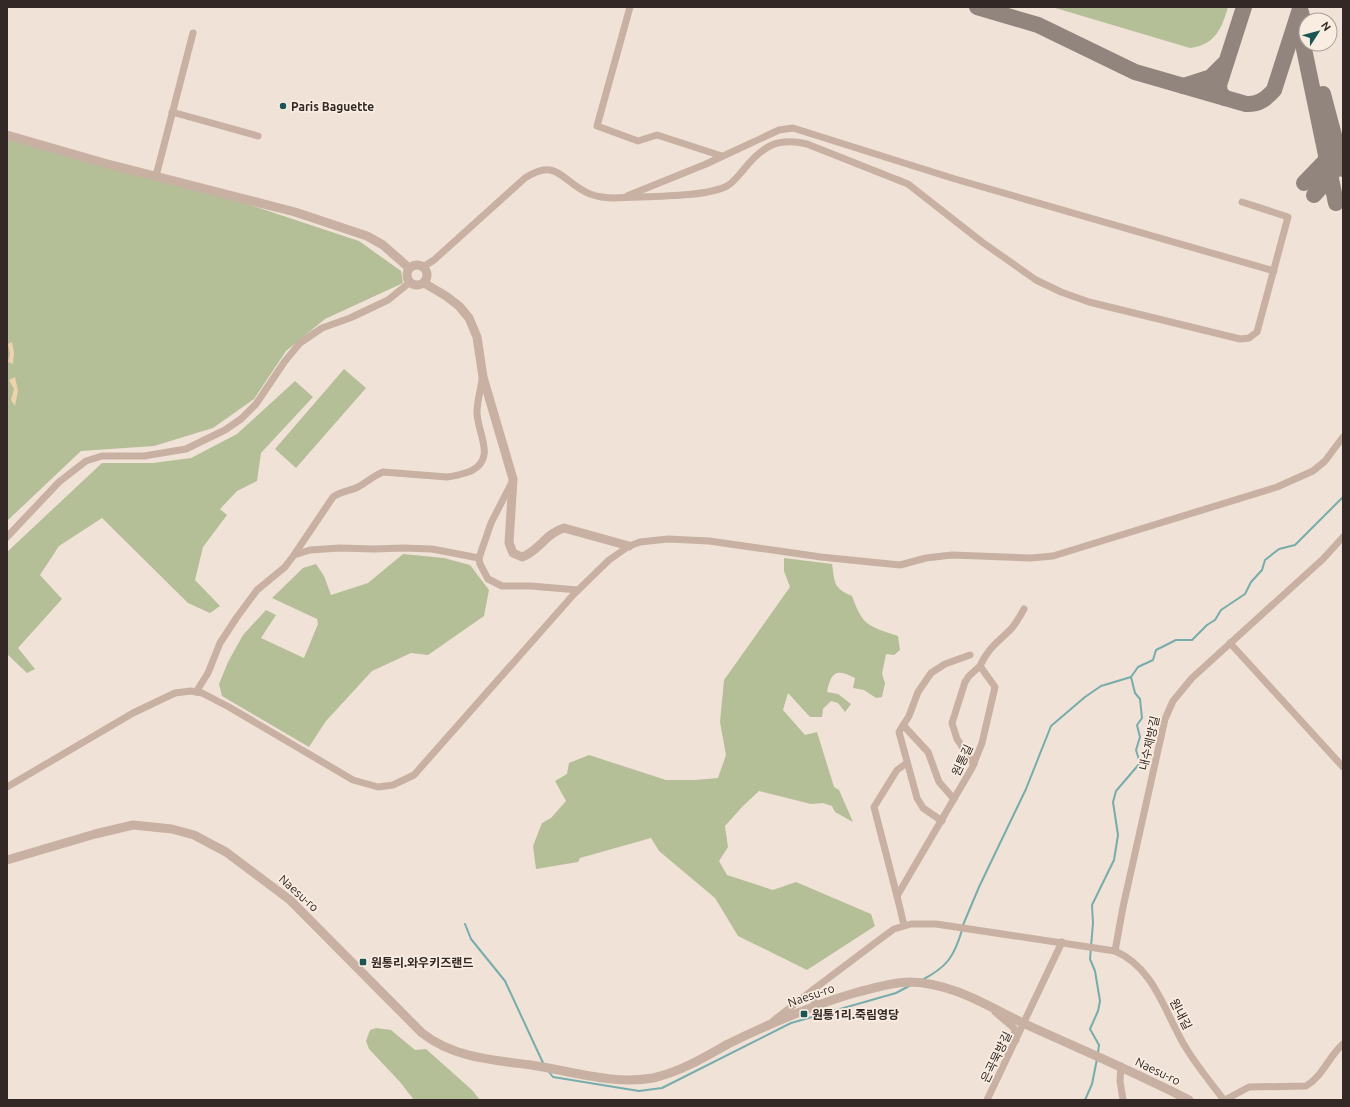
<svg xmlns="http://www.w3.org/2000/svg" width="1350" height="1107" font-family="Ubuntu,'Noto Sans KR',sans-serif">
<style>
.green{fill:#b4bf97}
.sand{fill:#edd2ac}
.lines{fill:none;stroke-linecap:round;stroke-linejoin:round}
.stream{stroke:#76adac;stroke-width:2}
.taxiway{stroke:#92857e;stroke-width:16}
.minor{stroke:#c8b1a3;stroke-width:7}
.tertiary{stroke:#c8b1a3;stroke-width:9}
.poi-dot{fill:#1b5454;stroke:#f9ede2;stroke-width:1.5}
.labels{text-anchor:middle;dominant-baseline:central;stroke-width:3.5;stroke-linejoin:round;paint-order:stroke}
.poi-label{font-size:12px;font-weight:bold;fill:#332825;stroke:#f9ede2;text-anchor:start}
.street-label{font-size:12px;fill:#332825;stroke:#f9ede2}
</style>
<rect width="100%" height="100%" fill="#f1e2d7"/>
<g class="green">
<path d="M1052,7H1228C1222,28 1215,45 1190,48Z"/>
<path d="M7,139L241,202L359,241L401,271L403,283L325,319L286,351L254,399L213,428L154,446L81,451L7,521Z"/>
<path d="M344,369L366,388L296,468L275,449Z"/>
<path d="M295,381L313,397L261,453L257,481L237,491L220,509L227,515L203,547L195,580L220,606L210,613L188,603L102,518L59,546L40,575L62,599L18,648L35,669L27,673L7,654V552L102,463H153L191,458L237,434Z"/>
<path d="M403,554L444,558L470,565L489,590L484,616L428,655L411,653L372,671L326,721L309,747L222,696L219,684L228,662L243,635L266,610L276,615L261,638L304,658L318,624L317,619L272,598L303,568L316,564L324,576L331,595L368,583Z"/>
<path d="M784,558L832,564C835,583 833,588 852,596C863,627 869,626 898,636L900,650L894,655L886,654L882,674L885,683L882,697L876,698L864,690L853,688L855,678C836,668 831,672 827,692L838,694L851,704L845,712L838,703L831,701L823,709L822,717H810L788,693L783,710L805,735L817,732L834,787L839,790L853,822L835,812L832,806L823,803L811,804L759,791L743,806L725,826L728,847L719,861L727,875L773,890L796,882L871,914L875,926L807,970L738,936L715,898L659,851L651,838L580,858L578,862L536,869L533,846L542,823L551,818L566,801L555,781L567,774L569,763L589,755L666,780H695L718,778L726,755L720,722L724,680L790,587L784,571Z"/>
<path d="M376,1028L391,1030L415,1050L426,1049L472,1090L480,1100H414L400,1082L369,1049L366,1041L370,1030Z"/>
</g>
<g class="sand">
<path d="M12,342L14,353L13,364L8,362L10,354L8,344Z"/>
<path d="M15,377L18,391L15,406L11,400L14,389L9,380Z"/>
</g>
<g class="lines">
<g class="stream">
<path d="M465,924L471,939L505,981L544,1065"/>
<path d="M963,925L979,887L1026,789L1051,726L1085,697L1101,686L1131,677"/>
<path d="M922,980C947,967 954,957 962,930"/>
<path d="M1098,1053L1099,1045L1090,1029L1098,1011L1100,1001L1095,971L1090,959L1093,923L1092,905L1114,860L1118,835L1113,802L1116,791L1140,763L1136,750L1140,737L1137,725L1142,718L1140,699L1135,693L1131,677L1138,667L1153,660L1156,650L1176,640H1192L1207,625L1215,620L1221,610L1245,594L1251,582L1262,570L1265,560L1279,549L1295,545L1343,497"/>
<path d="M549,1072L553,1077L639,1091L662,1088L791,1023L896,993L911,985"/>
<path d="M1085,1100L1092,1084L1097,1059"/>
</g>
<g class="taxiway">
<path d="M977,7L1038,25L1135,72L1246,104C1258,105 1266,99 1274,90L1300,9L1306,30"/>
<path d="M1298,20L1336,203"/>
<path d="M1183,86L1211,77L1224,64"/>
<path d="M1323,94L1343,169"/>
<path d="M1225,98L1220,93L1219,85L1244,7"/>
<path d="M1304,183L1332,154"/>
<path d="M1314,195L1330,177L1334,170"/>
</g>
<g class="minor">
<path d="M630,7L597,126L638,141L657,135L722,156"/>
<path d="M172,112L258,136"/>
<path d="M156,176L193,33"/>
<path d="M627,196L706,164L779,130L793,128L955,179L1274,271"/>
<path d="M423,267L434,260L525,178C558,156 562,183 590,194C598,197 607,198 615,198C644,196 703,198 727,186C734,182 739,175 744,169C763,146 777,137 807,144L908,184L982,242L1036,280L1061,292L1089,302L1240,339L1249,338L1257,332L1288,217L1242,202"/>
<path d="M511,484L491,523L479,558L480,564L488,579L502,586H531L578,590"/>
<path d="M7,537L59,482L86,461L102,456H144L186,449L225,430L241,419L256,404L285,361L300,343L322,328L350,318L388,300L409,283"/>
<path d="M294,555L333,497C341,491 350,491 358,487C367,482 373,476 383,472L447,477C456,476 463,474 471,471C497,458 477,433 477,412C477,401 481,389 482,379"/>
<path d="M1230,643L1343,767"/>
<path d="M196,692L208,673L220,643L237,617L257,590L285,567L294,555L310,550L340,548L374,549L403,548L432,549L479,558"/>
<path d="M903,725L928,752L939,782L954,799"/>
<path d="M974,764L957,739L952,723L965,682L969,676L980,666"/>
<path d="M7,787L133,713L175,693L191,691L202,693L229,707L353,780L378,787L393,785L414,775L574,594L609,560L629,546L640,542L668,539L709,541L821,557L900,565L926,558L952,555L1031,558L1053,556L1277,487L1313,471L1325,461L1343,437"/>
<path d="M942,821L923,808L917,798L899,732L909,716L918,692L931,673L945,664L970,655"/>
<path d="M897,896L874,807L897,770L907,763"/>
<path d="M904,925L897,896L972,768L982,743L995,687L980,666C988,648 997,643 1010,630C1016,624 1020,616 1024,609"/>
<path d="M1115,951L1123,907L1165,719L1173,701L1192,678L1323,559L1343,537"/>
<path d="M816,1005L812,997L814,989L883,937L894,929L911,924H936L1115,951C1155,968 1165,1014 1186,1048C1197,1066 1211,1083 1224,1100"/>
<path d="M995,1012L1014,1028L1016,1040"/>
<path d="M773,1021L814,989"/>
<path d="M1121,1066L1120,1081L1123,1100"/>
<path d="M987,1100L1062,942"/>
<path d="M1225,1100L1249,1087L1306,1086C1323,1076 1329,1056 1343,1044"/>
</g>
<g class="tertiary">
<path d="M7,135L104,163L295,212L367,236L383,245L409,268"/>
<circle cx="417" cy="275" r="10"/>
<path d="M424,283L446,296L459,306L469,318L477,337L483,377L513,479L509,543L513,553L522,557C539,551 546,533 564,528L629,546"/>
<path d="M7,860L95,834L133,825L172,829L194,835L226,852L290,900L422,1033C454,1058 493,1060 531,1065C571,1071 614,1085 653,1078C680,1072 705,1057 728,1044C771,1023 812,1005 858,992C875,988 892,982 910,982C953,983 987,1006 1025,1024C1080,1049 1135,1072 1189,1100"/>
</g>
</g>
<g class="poi-dot">
<circle cx="283" cy="106" r="4"/>
<rect x="359" y="958" width="8" height="8" rx="2"/>
<rect x="800" y="1010" width="8" height="8" rx="2"/>
</g>
<g class="labels">
<g class="poi-label">
<text x="291" y="106">Paris Baguette</text>
<text x="371" y="962">원통리.와우키즈랜드</text>
<text x="812" y="1014">원통1리.죽림영당</text>
</g>
<g class="street-label">
<text transform="translate(1149 743) rotate(-77)">내수제방길</text>
<text transform="translate(962 760) rotate(-65)">원통길</text>
<text transform="translate(299 893) rotate(42)">Naesu-ro</text>
<text transform="translate(811 995) rotate(-19)">Naesu-ro</text>
<text transform="translate(1181 1014) rotate(63)">원내길</text>
<text transform="translate(996 1057) rotate(-64)">은곡묵방길</text>
<text transform="translate(1158 1071) rotate(26)">Naesu-ro</text>
</g>
</g>
<rect width="1350" height="1107" fill="none" stroke="#332825" stroke-width="16"/>
<g transform="translate(1318 32) rotate(54)"><circle r="19" fill="#f9ede2" stroke="#aa9e96"/>
<path d="M0-3L7 15L0 10L-7 15Z" fill="#1b5454"/>
<text y="-6" font-size="11" font-weight="bold" text-anchor="middle" fill="#332825">N</text>
</g>
</svg>
